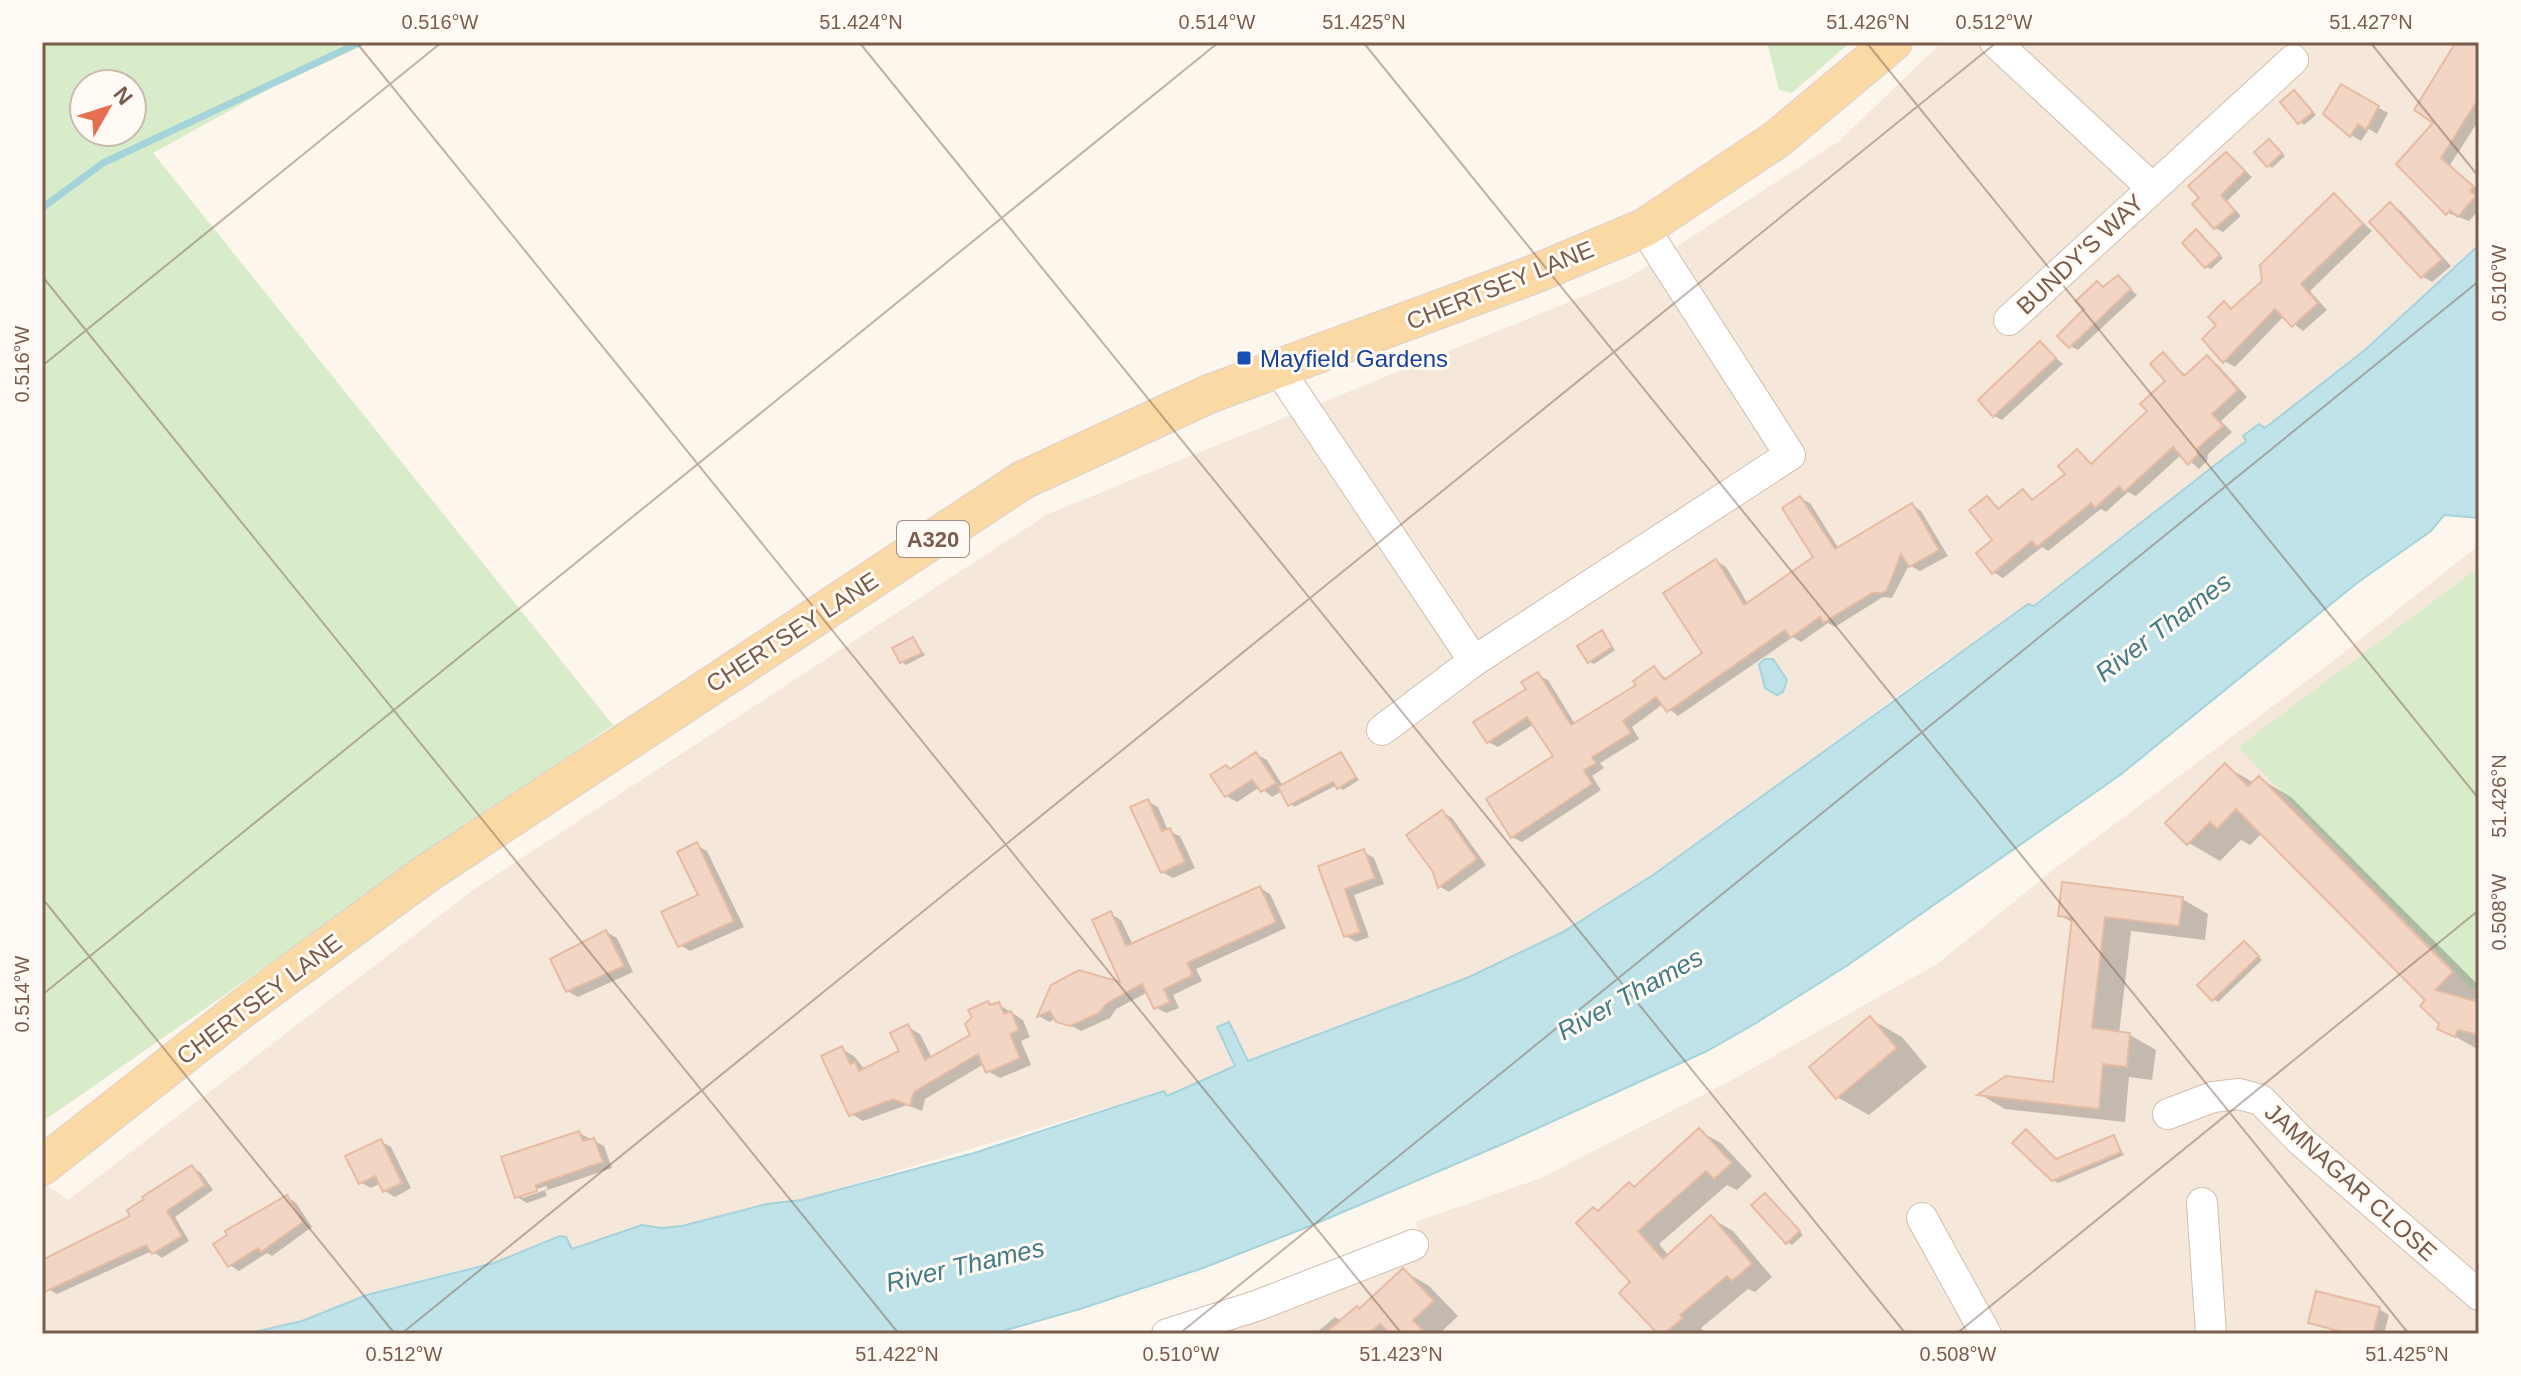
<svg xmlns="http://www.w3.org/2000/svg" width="2521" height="1376" font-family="Helvetica,sans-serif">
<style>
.residential{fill:#f5e8da}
.green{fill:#d8ecc9;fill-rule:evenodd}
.water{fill:#bfe3e8;stroke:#a5d3da;stroke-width:2}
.shadow{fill:#0003;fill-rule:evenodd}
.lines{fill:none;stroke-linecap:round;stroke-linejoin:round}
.stream{stroke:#a5d3da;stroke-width:7}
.building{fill:#f3d5c3;stroke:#e6bba3;stroke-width:2}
.minor-casing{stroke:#d1beb0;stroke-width:32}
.major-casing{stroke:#dad1cd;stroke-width:40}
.minor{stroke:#fff;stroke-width:30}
.major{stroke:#fbd9a5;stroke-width:38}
.ticks{fill:none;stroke:#7a5c4d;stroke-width:2;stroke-opacity:0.45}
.transit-dot{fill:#1a4fb4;stroke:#fffaf3;stroke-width:3}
.labels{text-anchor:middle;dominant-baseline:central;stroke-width:6;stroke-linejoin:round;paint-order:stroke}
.shield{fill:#fffaf3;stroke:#a28b7f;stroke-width:2}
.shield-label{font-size:22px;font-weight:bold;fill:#7a5c4d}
.street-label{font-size:24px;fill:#7a5c4d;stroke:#fffaf3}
.transit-label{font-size:24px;fill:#164399;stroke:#fffaf3;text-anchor:start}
.water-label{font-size:26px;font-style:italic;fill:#437c86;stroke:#fffaf3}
.neatline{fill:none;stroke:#7a5c4d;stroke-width:3}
.ticks-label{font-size:20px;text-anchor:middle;fill:#7a5c4d}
</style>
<rect width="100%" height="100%" fill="#fdf6ec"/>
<g class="residential">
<path d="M1942,42H2479V245L2365,350L2264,428L2258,424L2243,436L2246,440L2034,606L2028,604L1994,631L1937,667L1653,875L1563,932L1467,978L1248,1061L1229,1022L1217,1028L1235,1066L1166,1096L1163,1091L801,1200L767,1204L682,1226L661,1228L642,1225L572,1250L560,1236L494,1263L367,1295L302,1321L245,1334H42V1181L68,1200L476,888L1048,514L1628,278L1838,142Z"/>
<path d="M2479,545V1334H1194L1426,1246L1415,1222L1541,1178L1728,1082L1937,964L2053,870L2329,664Z"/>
</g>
<g class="green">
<path d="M42,42H354L153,153L613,725L42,1122ZM84,84H132V132H84Z"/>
<path d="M1767,42H1851L1792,93L1779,90Z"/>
<path d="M2479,567V989L2474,990L2238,747Z"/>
</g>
<g class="water">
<path d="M2479,245V518L2444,515L2431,531L2357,583L2120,775L1848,965L1756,1023L1707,1051L1505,1143L1310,1226L1203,1268L1080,1309L992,1334H245L302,1321L367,1295L494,1263L560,1236L566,1237L572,1249L642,1225L661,1228L682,1226L767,1204L801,1200L974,1153L1164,1091L1167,1096L1235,1066L1217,1027L1229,1022L1248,1061L1467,978L1563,932L1653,875L2028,604L2034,606L2246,441L2243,436L2259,424L2265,428L2365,350Z"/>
<path d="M1765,659H1773L1787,680L1783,692L1777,695L1765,688L1759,664Z"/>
</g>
<g class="shadow">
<path d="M2458,42L2479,50V120L2450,165L2479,190V210L2469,221L2448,213L2436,122Z"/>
<path d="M2342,87L2388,113L2377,134L2369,129L2361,141L2351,135Z"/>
<path d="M2294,93L2316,115L2304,125L2282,103Z"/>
<path d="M2269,141L2285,156L2272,168L2268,165Z"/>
<path d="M2227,154L2252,177L2227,201L2241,216L2223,232L2215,228L2201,198Z"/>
<path d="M2335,196L2372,231L2310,291L2327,310L2303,331L2284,316L2235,367L2224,361L2219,326L2225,304L2234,309L2264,281Z"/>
<path d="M2391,205L2401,211L2451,266L2432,282L2422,276Z"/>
<path d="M2197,232L2223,258L2211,269L2206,267Z"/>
<path d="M2118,277L2137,295L2078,350L2070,346L2098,283L2106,288Z"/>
<path d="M2040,344L2063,364L2002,420L1994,416Z"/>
<path d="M2163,355L2187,376L2207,358L2217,364L2247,397L2221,421L2232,432L2208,454L2207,461L2199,469L2182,454L2136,496L2128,492L2106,512L2101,509L2048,551L2042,547L2003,578L1993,572L1995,540L1987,498L2001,509L2023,492L2035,500L2068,474L2077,452L2093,464L2150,411L2168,381Z"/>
<path d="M1800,498L1810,503L1839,549L1912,505L1921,511L1948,556L1920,571L1909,565L1892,598L1883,597L1835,627L1828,623L1801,642L1793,637L1678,716L1663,704L1632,727L1639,739L1600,763L1604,768L1592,776L1601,790L1522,842L1512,837L1556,757L1534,724L1498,747L1488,742L1538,675L1548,680L1575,724L1639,685L1654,668L1668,680L1705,654L1716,561L1726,567L1748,604L1815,558Z"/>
<path d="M1602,633L1615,650L1594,664L1589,661Z"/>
<path d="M913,639L925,655L906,665L902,662Z"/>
<path d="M1256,754L1267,760L1283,786L1341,755L1359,780L1343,790L1337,785L1294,807L1282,791L1272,797L1260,787L1237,802L1226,796L1227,767L1231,770Z"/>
<path d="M2225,766L2254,783L2259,778L2291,797L2479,986V995L2472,1002L2479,1004V1050L2440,1028L2442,1023L2428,1000L2262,833L2250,845L2241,840L2220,861L2189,843Z"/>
<path d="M1147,801L1158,807L1168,831L1180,836L1195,868L1173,878L1162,872Z"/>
<path d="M1442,812L1452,818L1486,865L1449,892L1439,886L1435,871Z"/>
<path d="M696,845L707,851L744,927L690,951L680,945L701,896Z"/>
<path d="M1364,852L1374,858L1384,884L1354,895L1369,937L1356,942L1346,936L1320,867Z"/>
<path d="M1260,888L1270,894L1286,928L1196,969L1202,981L1173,995L1179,1008L1166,1013L1155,1007L1148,992L1116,1009L1110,1018L1081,1031L1056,1018L1049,1022L1039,1016L1053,986H1123L1111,914L1121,920L1133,945Z"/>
<path d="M2182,899L2208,914L2205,940L2131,931L2119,1034L2130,1035L2156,1050L2152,1080L2129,1077L2125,1122L2005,1109L1981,1095L2055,1084L2073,923L2060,915Z"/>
<path d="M606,932L617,938L633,972L578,997L567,991Z"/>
<path d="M2248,946L2262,960L2218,1002L2213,999Z"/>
<path d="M988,1003L998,1004L1023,1020L1030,1037L1021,1041L1031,1065L1000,1078L988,1071L984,1064L925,1099L922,1111L907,1105L863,1121L851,1114L841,1049L854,1056L865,1070L901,1052L908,1027L920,1034L932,1058L972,1036Z"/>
<path d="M1870,1019L1902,1037L1927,1067L1869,1115L1837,1097Z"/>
<path d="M1699,1131L1721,1143L1752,1176L1737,1190L1727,1185L1659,1244L1669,1256L1711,1218L1733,1231L1772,1277L1755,1292L1748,1289L1701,1328L1703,1331L1700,1334H1661L1599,1213L1630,1184L1636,1188Z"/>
<path d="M579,1133L604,1146L612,1168L545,1191L547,1196L527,1203L517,1197ZM546,1186L548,1189L522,1198V1194Z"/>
<path d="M2113,1137L2124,1155L2058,1183L2053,1180L2058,1161Z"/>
<path d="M380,1141L391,1147L411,1188L395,1197L385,1191L381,1183L371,1188L360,1182Z"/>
<path d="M192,1168L201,1173L213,1190L175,1217L189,1241L162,1258L152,1251L57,1294L48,1289L42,1278V1262L133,1217Z"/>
<path d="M1765,1195L1803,1235L1792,1245L1788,1242Z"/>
<path d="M287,1197L296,1203L312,1227L272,1256L267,1253L239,1271L230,1265Z"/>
<path d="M1404,1271L1429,1286L1458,1316L1439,1334H1315L1335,1317L1342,1321L1361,1310Z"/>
<path d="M2379,1309L2389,1315L2384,1334H2344L2310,1322Z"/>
</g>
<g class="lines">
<path class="stream" d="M42,208L103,163L361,42"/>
</g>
<g class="building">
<path d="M2456,42H2469L2479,48V98L2441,158L2474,187L2470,191L2476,196L2458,217L2450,210L2446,215L2396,164L2433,123L2414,110Z"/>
<path d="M2341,84L2379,106L2366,130L2358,124L2350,137L2323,114Z"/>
<path d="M2294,90L2313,112L2298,124L2280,102Z"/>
<path d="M2269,139L2282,153L2267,167L2254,152Z"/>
<path d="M2226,152L2245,171L2221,195L2235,211L2214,229L2192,204L2199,198L2188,186Z"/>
<path d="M2334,193L2363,224L2301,284L2318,303L2292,327L2275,309L2223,363L2202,339L2216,325L2208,317L2224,301L2231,309L2262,281L2260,265Z"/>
<path d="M2390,202L2442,259L2421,278L2369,222Z"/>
<path d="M2196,229L2220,255L2205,268L2182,243Z"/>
<path d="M2118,275L2131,289L2069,348L2057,336L2084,309L2076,301L2097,281L2103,287Z"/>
<path d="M2040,341L2056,358L1993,417L1978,400Z"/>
<path d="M2163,352L2184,376L2207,355L2238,390L2212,414L2223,426L2198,448L2197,455L2188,465L2173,447L2124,492L2119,486L2095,508L2091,503L2037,547L2032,541L1992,574L1976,553L1992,540L1969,510L1987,496L1998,509L2023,489L2032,500L2065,474L2058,466L2077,449L2091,464L2147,411L2140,404L2165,381L2150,364Z"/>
<path d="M1800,496L1835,549L1912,503L1939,550L1909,567L1901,554L1887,590L1882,593H1872L1823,623L1820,617L1790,638L1785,630L1667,712L1656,697L1623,721L1631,733L1592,757L1596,763L1584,770L1592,784L1511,838L1486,799L1553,756L1527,717L1487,743L1473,722L1526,689L1521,682L1538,672L1571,725L1636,685L1633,681L1654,666L1664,680L1702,653L1663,593L1716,559L1744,605L1813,557L1782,508Z"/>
<path d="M1602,630L1612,647L1588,663L1577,646Z"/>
<path d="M913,637L922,653L900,663L892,648Z"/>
<path d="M1256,752L1276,783L1261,792L1252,780L1225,797L1210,775L1226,765L1230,769Z"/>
<path d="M1341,752L1356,777L1337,789L1333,782L1288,806L1278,787Z"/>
<path d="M2225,763L2248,786L2259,776L2453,972L2435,990L2479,1002V1035L2458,1030L2455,1037L2437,1029L2439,1024L2420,1006L2425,1000L2236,809L2217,829L2210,822L2187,845L2165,823Z"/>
<path d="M1148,799L1162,831L1170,828L1185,862L1161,873L1130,807Z"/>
<path d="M1442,810L1477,859L1438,888L1433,872L1406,835Z"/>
<path d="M697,842L734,921L678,947L661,912L698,895L677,852Z"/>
<path d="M1364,849L1375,878L1345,889L1360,932L1344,937L1318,866Z"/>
<path d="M2062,882L2183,897L2179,926L2105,917L2092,1028L2130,1033L2127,1067L2103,1064L2099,1109L1977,1095L2006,1076L2053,1082L2072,918L2058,916Z"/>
<path d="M1260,886L1276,922L1187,963L1193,975L1164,989L1170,1002L1154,1009L1142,984L1106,1004L1099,1013L1070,1026L1056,1022L1050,1011L1037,1017L1051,985L1079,970L1120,982L1092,920L1111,911L1126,946Z"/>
<path d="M606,930L624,966L566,992L550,959Z"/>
<path d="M2244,941L2259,956L2212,1001L2197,985Z"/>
<path d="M988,1001L990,1005L999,1002L1004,1014L1011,1011L1019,1030L1010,1034L1020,1058L986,1073L978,1054L914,1092L910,1106L893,1099L849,1116L821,1056L842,1046L850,1064L855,1062L859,1071L899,1051L890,1033L908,1024L925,1060L970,1035L965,1024L972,1017L968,1010Z"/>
<path d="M1870,1016L1897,1048L1836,1099L1809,1067Z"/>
<path d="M1699,1128L1732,1163L1714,1179L1706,1171L1638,1231L1663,1259L1711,1215L1752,1264L1732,1281L1727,1276L1680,1315L1683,1318L1664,1334H1658L1619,1293L1630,1282L1576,1223L1593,1207L1598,1211L1629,1182L1634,1187Z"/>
<path d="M2026,1129L2056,1159L2114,1135L2121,1152L2052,1181L2012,1143Z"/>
<path d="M579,1131L583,1141L594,1138L603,1162L536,1185L537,1191L515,1198L501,1157Z"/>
<path d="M381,1139L402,1183L383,1192L375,1176L359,1184L345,1156Z"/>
<path d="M192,1165L205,1185L167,1211L182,1236L152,1254L146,1245L42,1293V1260L130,1216L127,1210L144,1199L142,1197Z"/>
<path d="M1765,1193L1800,1231L1786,1244L1751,1205Z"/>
<path d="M287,1195L303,1222L261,1252L258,1248L228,1267L213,1244L227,1235L225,1231Z"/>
<path d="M1403,1268L1434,1301L1413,1320L1426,1334H1390L1380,1324L1368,1334H1324L1357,1306L1359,1309Z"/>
<path d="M2316,1291L2380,1307L2373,1334H2351L2308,1323Z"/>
</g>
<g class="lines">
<g class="minor-casing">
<g id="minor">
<path d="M1995,42L2151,187"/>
<path d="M2009,320L2293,60"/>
<path d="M1279,370L1474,661L1790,455L1644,228"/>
<path d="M1382,730L1474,661"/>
<path d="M2168,1114L2213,1097L2239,1094L2261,1100L2302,1142L2479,1295"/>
<path d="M2202,1203L2211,1334"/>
<path d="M1922,1218L1986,1334"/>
<path d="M1167,1334L1256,1306L1413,1245"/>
</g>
</g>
<g class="major-casing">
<path id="major" d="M42,1166L239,1011L423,876L1023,480L1209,394L1532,275L1644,228L1777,139L1893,42"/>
</g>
<use href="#minor" class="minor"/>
<use href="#major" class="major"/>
</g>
<path class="ticks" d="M356,42L1402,1334M859,42L1906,1334M1363,42L2409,1334M1866,42L2479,799M2370,42L2479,177M42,276L899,1334M42,366L442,42M42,898L395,1334M42,995L1219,42M401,1334L1997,42M1179,1334L2479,281M1956,1334L2479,910"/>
<rect class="transit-dot" x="1236" y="350" width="16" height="16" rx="4"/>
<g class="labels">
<rect class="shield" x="897" y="521" width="72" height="36" rx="6"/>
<g class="shield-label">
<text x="933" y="539">A320</text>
</g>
<g class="street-label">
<text transform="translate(2080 254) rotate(-43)">BUNDY'S WAY</text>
<text transform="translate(1500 285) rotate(-22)">CHERTSEY LANE</text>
<text transform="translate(792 632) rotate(-33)">CHERTSEY LANE</text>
<text transform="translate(259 999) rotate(-37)">CHERTSEY LANE</text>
<text transform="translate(2351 1182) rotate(42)">JAMNAGAR CLOSE</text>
</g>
<g class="transit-label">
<text x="1260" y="358">Mayfield Gardens</text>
</g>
<g class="water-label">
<text transform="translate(2163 627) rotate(-37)">River Thames</text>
<text transform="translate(1630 994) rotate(-29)">River Thames</text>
<text transform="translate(965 1265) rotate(-13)">River Thames</text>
</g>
</g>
<rect width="2521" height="1376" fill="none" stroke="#fffaf3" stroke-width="88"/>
<g transform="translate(108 108) rotate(51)"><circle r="38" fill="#fffaf3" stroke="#cabbb1" stroke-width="2"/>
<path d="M0-6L14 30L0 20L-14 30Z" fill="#e76f51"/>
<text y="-12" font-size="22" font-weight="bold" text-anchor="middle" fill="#7a5c4d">N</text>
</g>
<rect x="44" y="44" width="2433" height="1288" class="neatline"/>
<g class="ticks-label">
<text x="440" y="29">0.516°W</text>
<text x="861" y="29">51.424°N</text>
<text x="1217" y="29">0.514°W</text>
<text x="1364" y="29">51.425°N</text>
<text x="1868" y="29">51.426°N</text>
<text x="1994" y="29">0.512°W</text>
<text x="2371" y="29">51.427°N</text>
<text transform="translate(2499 283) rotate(-90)" y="7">0.510°W</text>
<text transform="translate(22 364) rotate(-90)" y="7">0.516°W</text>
<text transform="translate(2499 796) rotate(-90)" y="7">51.426°N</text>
<text transform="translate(2499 912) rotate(-90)" y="7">0.508°W</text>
<text transform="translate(22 994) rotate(-90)" y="7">0.514°W</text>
<text x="404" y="1361">0.512°W</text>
<text x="897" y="1361">51.422°N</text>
<text x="1181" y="1361">0.510°W</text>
<text x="1401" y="1361">51.423°N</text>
<text x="1958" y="1361">0.508°W</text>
<text x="2407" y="1361">51.425°N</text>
</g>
</svg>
